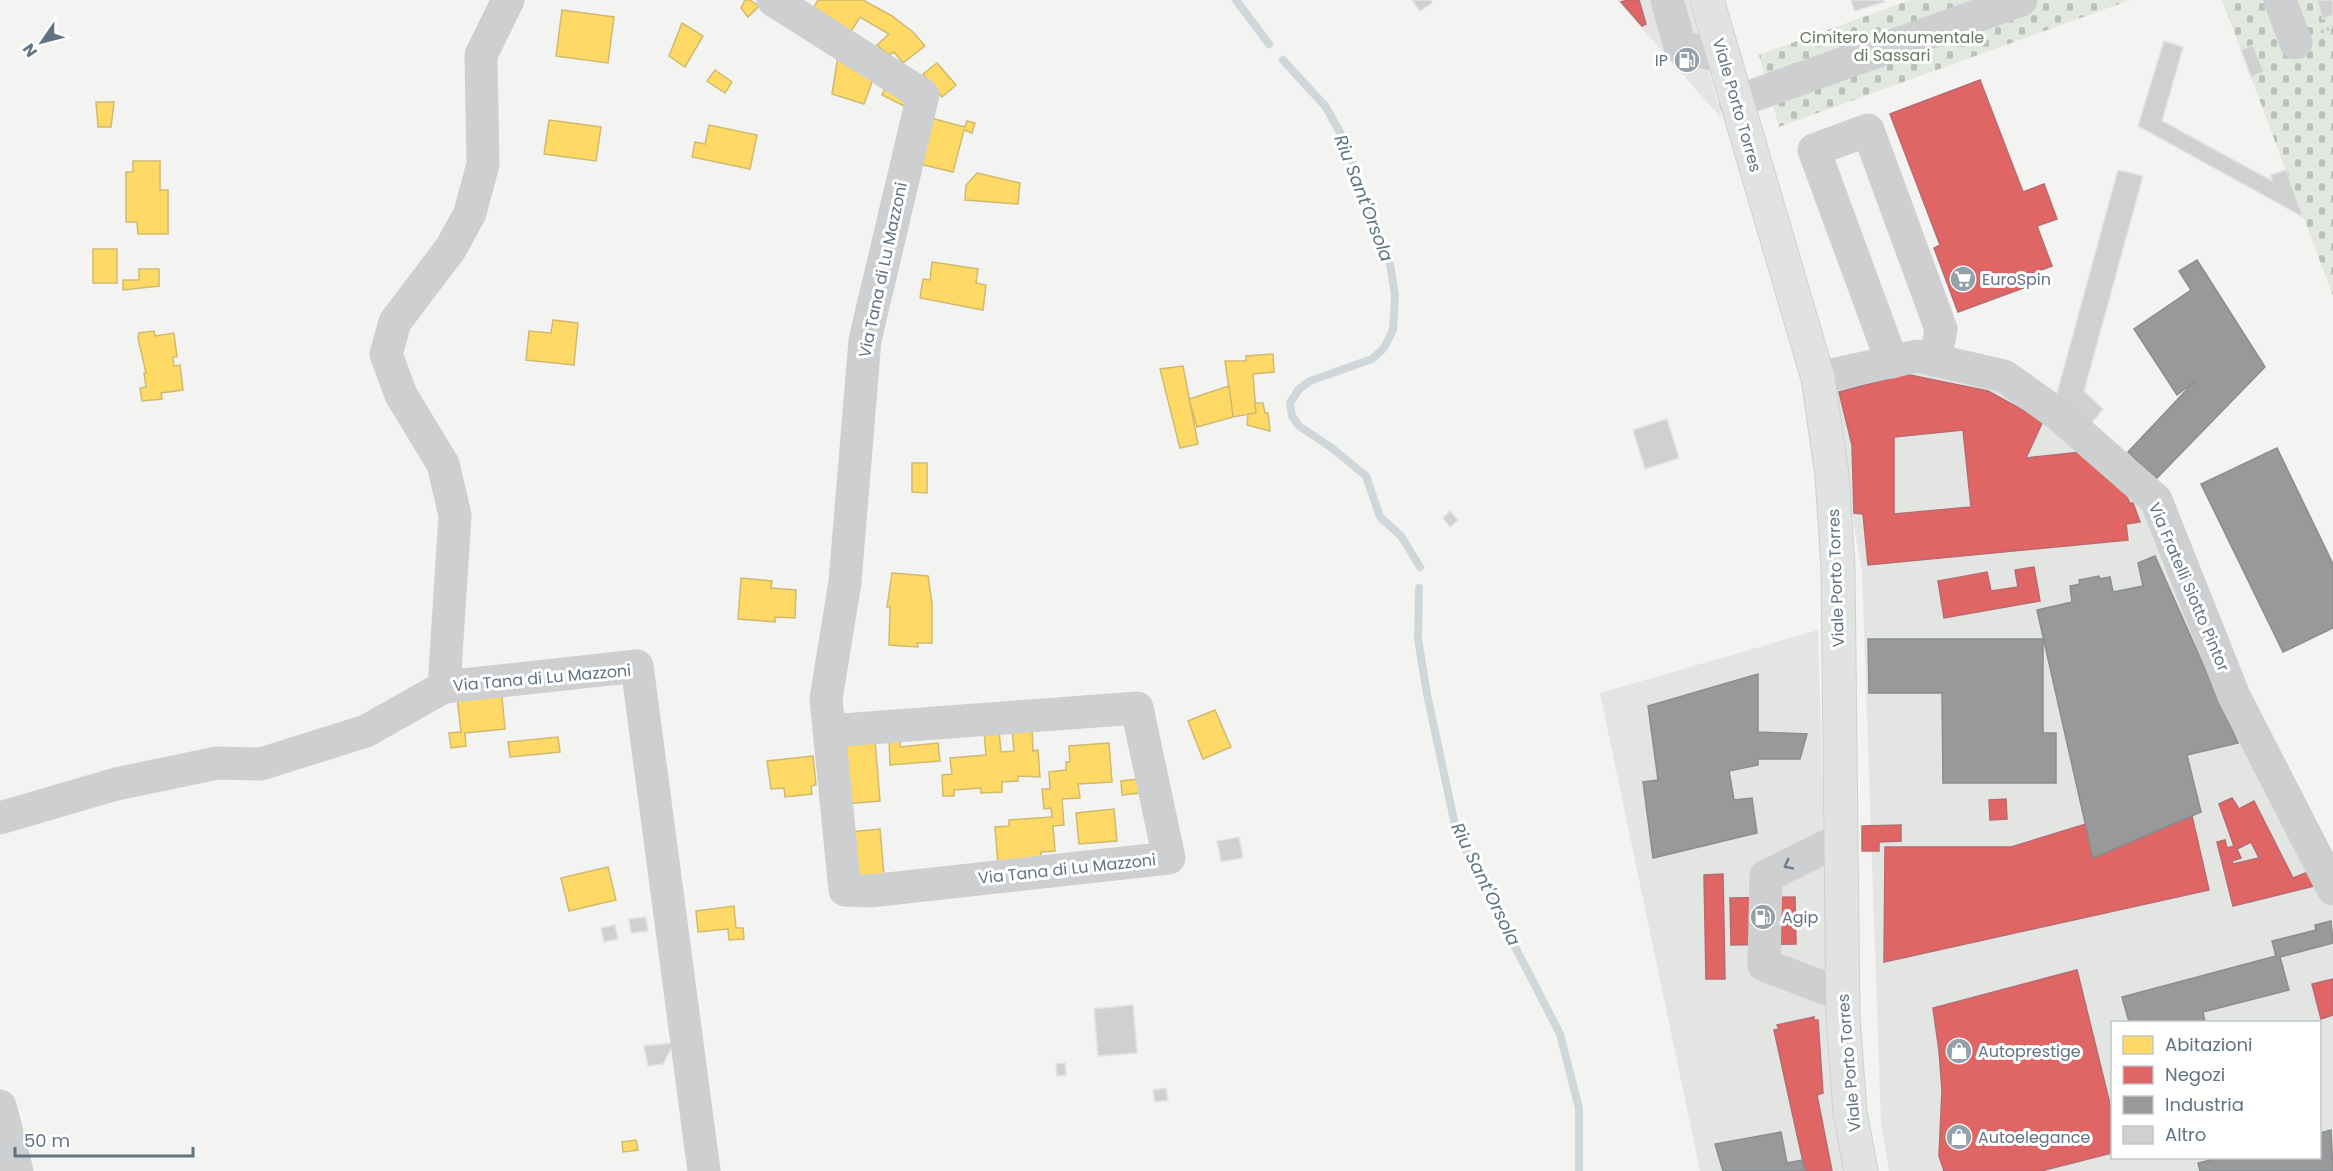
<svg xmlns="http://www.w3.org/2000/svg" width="2333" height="1171" font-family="Poppins,sans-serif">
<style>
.built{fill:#e3e5e3;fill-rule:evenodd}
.cemetery{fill:url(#cemetery-stones)}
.homes{fill:#ffd966;stroke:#d0ba6f;stroke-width:1.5}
.shops{fill:#e06666;stroke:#ba6a6f;stroke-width:1.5;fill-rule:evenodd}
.industry{fill:#999;stroke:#888e93;stroke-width:1.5}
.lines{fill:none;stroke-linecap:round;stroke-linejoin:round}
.stream{stroke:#d0d7db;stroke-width:8}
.building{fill:#cfd1d1;stroke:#e2e2e1;stroke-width:1.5}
.major-casing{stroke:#ced0d0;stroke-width:35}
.path{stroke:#ccc;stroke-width:4;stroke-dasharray:3 3;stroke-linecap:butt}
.minor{stroke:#cecfd0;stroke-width:33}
.major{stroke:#e1e2e2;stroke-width:33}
.oneway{stroke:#6c7c8c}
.labels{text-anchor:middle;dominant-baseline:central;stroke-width:6;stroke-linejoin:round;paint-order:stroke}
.park-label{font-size:16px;fill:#657a60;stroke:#fff}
.poi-label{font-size:16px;fill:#617384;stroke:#fff;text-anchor:start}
.street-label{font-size:16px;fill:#617384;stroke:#fff}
.water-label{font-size:18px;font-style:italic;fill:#5c7781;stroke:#fff}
</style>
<defs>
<pattern id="cemetery-stones" width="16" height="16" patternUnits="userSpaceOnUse" patternTransform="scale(1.5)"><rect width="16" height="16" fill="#e2e7df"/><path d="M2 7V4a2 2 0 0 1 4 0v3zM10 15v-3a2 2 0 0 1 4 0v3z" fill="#bbc0ba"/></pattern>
</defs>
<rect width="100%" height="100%" fill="#f3f4f1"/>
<g class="built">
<path d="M1617,0H1689L1722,119Z"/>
<path d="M1918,366L2002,387L2143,502L2333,902V1171H1889L1881,1123L1862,572L1829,385ZM2112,1022H2320V1158H2112Z"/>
<path d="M1818,630L1828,969L1853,1171H1700L1600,693Z"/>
</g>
<g class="cemetery">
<path d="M1910,0H2130L1779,127L1759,55Z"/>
<path d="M2222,0H2333V296Z"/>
</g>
<g class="homes">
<path d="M745,0H750L759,6L748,17L741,8Z"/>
<path d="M818,0H863L892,16L913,32L925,46L903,63L894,52L889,55L877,45L889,34L860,17L847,38L809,16Z"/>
<path d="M562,10L614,17L608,63L556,56Z"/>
<path d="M682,23L703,36L685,67L669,56Z"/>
<path d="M839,50L876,71L864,104L832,94Z"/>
<path d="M937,63L956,85L942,97L923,74Z"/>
<path d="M715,70L732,82L725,93L707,81Z"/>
<path d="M889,80L903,88L906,107L882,95Z"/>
<path d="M96,102H114L111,127H98Z"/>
<path d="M927,117L965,127L967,121L975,123L972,133L964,130L953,172L915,163Z"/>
<path d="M549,120L601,127L596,161L544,154Z"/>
<path d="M709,125L757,135L750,169L692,157L695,142L705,144Z"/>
<path d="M133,161H160V190H168V234H138L137,222H126V172H133Z"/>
<path d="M977,173L1020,183L1018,204L965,200L966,185Z"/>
<rect x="93" y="249" width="24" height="34"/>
<path d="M932,262L978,269L976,283L986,285L983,310L920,298L923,279L930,280Z"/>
<path d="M139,269H159V286L123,290V280H139Z"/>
<path d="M553,320L578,323L574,365L526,360L529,331L551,333Z"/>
<path d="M154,331L155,336L174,333L177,357H173L174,366L180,365L183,390L161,393L162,399L142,401L140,388L146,387L144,373H146L138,338L139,333Z"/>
<path d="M1273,354L1274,372L1253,374L1256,413L1233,417L1225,361H1246V356Z"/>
<path d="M1183,366L1198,444L1180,448L1160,369Z"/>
<path d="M1229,386L1233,417L1197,427L1189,399Z"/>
<path d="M1255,403H1263L1265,413H1268L1270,431L1247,425L1248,414L1256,413Z"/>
<path d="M912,463H927V493L912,492Z"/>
<path d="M892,573L928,576L932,604V643H917L918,647L889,645L890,607H887Z"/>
<path d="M741,578L772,581L771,588L796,590L795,618L775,617V622L738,619Z"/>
<path d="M501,687L505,729L465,733L466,746L451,748L449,733L461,732L457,697Z"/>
<path d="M1215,710L1231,747L1203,759L1188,721Z"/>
<path d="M1032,727L1033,751L1038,750L1040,777L1018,776V781L1002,782V792L981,793V788L954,790V796H943L942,775L952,774L950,758L986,755L984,731L999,730L1001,752L1014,751L1012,729Z"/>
<path d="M558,737L560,752L510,757L508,742Z"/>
<path d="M900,738V747L938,743L940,761L890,765L889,739Z"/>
<path d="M875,740L880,801L844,804L838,743Z"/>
<path d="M1109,743L1112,782L1078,784L1080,798L1062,799L1064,825L1053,826L1055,851L1041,852L1042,862L998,865L995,827L1009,826V820L1052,817L1051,808L1044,809L1042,789H1050L1049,772L1066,770V762H1070L1069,746Z"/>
<path d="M813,756L816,785L811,786L812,794L785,797L784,788L771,789L767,761Z"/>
<path d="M1138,779L1141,793L1122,795L1121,781Z"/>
<path d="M1114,809L1117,841L1079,844L1076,813Z"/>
<path d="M880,829L884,875L850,878V832Z"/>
<path d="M608,867L616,900L569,911L561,878Z"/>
<path d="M734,906L736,928H743L744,939L729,940L728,929L698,932L696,911Z"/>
<path d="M636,1140L638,1150L623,1152L622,1142Z"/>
</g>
<g class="shops">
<path d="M1628,0H1639L1646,24L1642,26L1621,2Z"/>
<path d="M1980,80L2023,192L2044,184L2057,219L2037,226L2052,266L2022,277L2026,287L1958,312L1934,248L1940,245L1890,114Z"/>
<path d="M1905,374L1988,391L2043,421L2026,458L2081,452L2124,491L2130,503H2133L2140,522L2126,524L2128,540L1868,565L1863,514L1854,513L1852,445L1839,392ZM1963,430L1971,507L1894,514V437Z"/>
<path d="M2034,567L2040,601L1944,618L1938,581L1987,572L1991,591L2018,587L2015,570Z"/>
<path d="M2232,798L2239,809L2254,801L2293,878L2308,872L2314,886L2233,906L2217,842L2225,840L2227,848L2234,846L2219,804ZM2251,842L2259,858L2233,864L2232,861L2241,858L2237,849Z"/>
<path d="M2006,799L2007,819L1990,820L1989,800Z"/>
<path d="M2192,816L2209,890L1884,962L1885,847H2011L2086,824L2093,858Z"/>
<path d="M1901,825V841L1879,842V851H1862V826Z"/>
<path d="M1723,874L1725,979H1706L1704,875Z"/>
<path d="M1795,897L1796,944L1731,945L1730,898Z"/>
<path d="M2077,970L2112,1112V1153L2041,1171H1944L1939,1156L1942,1090L1939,1051L1933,1008Z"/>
<path d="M2333,979V1015L2321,1019L2312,984Z"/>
<path d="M1814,1017V1020H1818L1823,1093L1817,1095L1832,1171H1805L1774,1030L1779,1029L1777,1025Z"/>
</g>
<g class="industry">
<path d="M2197,260L2265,367L2156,479L2128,452L2194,382L2177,395L2134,329L2191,290L2179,271Z"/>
<path d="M2277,448L2333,564V628L2283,652L2201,484Z"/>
<path d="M2155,556L2238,743L2187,755L2201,812L2093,858L2037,610L2072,602L2070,586L2080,584L2079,580L2099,576L2100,579L2110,577L2113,592L2143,586L2138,563Z"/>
<path d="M1868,639H2043V733H2056V783H1943L1942,693H1869Z"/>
<path d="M1758,674V732L1807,734L1800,759H1758V765L1729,771L1734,800L1752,798L1757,833L1653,858L1643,782L1658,780L1648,706Z"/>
<path d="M2331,921L2333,943L2280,957L2289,990L2203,1012L2205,1022H2129L2122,997L2276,956L2272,941L2316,930L2315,925Z"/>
<path d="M2331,1130L2333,1171H2200L2198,1163L2219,1158H2320V1133Z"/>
<path d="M1781,1132L1787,1163L1802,1160L1805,1171H1723L1715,1144Z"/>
</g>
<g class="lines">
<g class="stream">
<path d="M1236,0L1269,44"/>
<path d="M1283,60L1326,107L1342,136L1390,264L1395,296L1393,330L1384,348L1372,359L1310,381L1299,389L1290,403L1292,416L1299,426L1332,448L1366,476L1380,517L1401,536L1420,567"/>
<path d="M1419,588L1418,639L1427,694L1455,825L1470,859L1560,1034L1579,1108V1171"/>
</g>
</g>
<g class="building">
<path d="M1412,0H1431L1432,3L1420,11Z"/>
<path d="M1851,0H1883L1884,2L1855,11Z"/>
<path d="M2317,0H2333V15L2323,19Z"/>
<path d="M2164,41L2183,47L2162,121L2272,181L2271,175L2286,170L2303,217L2138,126Z"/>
<path d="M2253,45L2264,72L2251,77L2241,50Z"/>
<path d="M2118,170L2143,176L2084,391L2103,409L2089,426L2056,397Z"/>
<path d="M1667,419L1679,458L1645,469L1633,430Z"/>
<path d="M1450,511L1458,520L1450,527L1443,518Z"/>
<path d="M1239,837L1243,858L1221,862L1217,841Z"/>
<path d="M646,917L648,931L631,933L629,919Z"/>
<path d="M615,925L618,939L604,942L601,928Z"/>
<path d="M1133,1005L1137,1053L1098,1056L1094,1009Z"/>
<path d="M674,1043L663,1064L648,1066L644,1046Z"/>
<path d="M1065,1063L1066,1075L1057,1076L1056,1064Z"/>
<path d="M1166,1088L1168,1100L1155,1102L1153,1090Z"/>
</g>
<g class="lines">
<g class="major-casing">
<path id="major" d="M1707,0L1818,378L1832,475L1838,567L1843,1018L1850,1112L1861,1171"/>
</g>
<path class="path" d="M2321,32L2333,27"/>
<g class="minor">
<path d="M508,0L481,55L483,164L470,213L451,248L395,322L386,354L401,395L443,464L455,515L444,687L637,666L704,1171"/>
<path d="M773,0L923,95L865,340L845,582L826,699L845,890L870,891L1169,858L1137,708L829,731"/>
<path d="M1667,0L1680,47L1722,56"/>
<path d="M2280,0L2296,43"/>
<path d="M1735,102L2021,0"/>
<path d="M1892,362L1814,150L1868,130L1941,329L1935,360"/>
<path d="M1818,378L1917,356L2004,376L2059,415L2156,500L2234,696L2333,889"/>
<path d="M0,818L116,784L217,763L261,764L366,731L444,687"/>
<path d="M1841,839L1766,876L1764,965L1843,995"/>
<path d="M0,1106L17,1171"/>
</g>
<use href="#major" class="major"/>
</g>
<defs><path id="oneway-chevron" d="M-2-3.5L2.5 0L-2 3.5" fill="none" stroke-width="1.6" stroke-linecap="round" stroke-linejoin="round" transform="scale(1.5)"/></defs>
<use class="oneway" href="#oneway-chevron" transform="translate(1788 865) rotate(153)"/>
<defs>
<g id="fuel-disc" transform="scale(1.35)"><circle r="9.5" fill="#94a0aa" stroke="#fff"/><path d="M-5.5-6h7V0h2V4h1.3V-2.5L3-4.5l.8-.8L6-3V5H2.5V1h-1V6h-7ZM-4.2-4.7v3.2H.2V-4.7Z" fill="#fff"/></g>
<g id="supermarket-disc" transform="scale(1.35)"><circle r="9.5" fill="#94a0aa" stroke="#fff"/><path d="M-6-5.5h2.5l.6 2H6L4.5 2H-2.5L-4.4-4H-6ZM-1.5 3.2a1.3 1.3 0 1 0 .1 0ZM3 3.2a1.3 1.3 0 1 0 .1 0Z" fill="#fff"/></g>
<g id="shop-disc" transform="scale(1.35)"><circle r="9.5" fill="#94a0aa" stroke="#fff"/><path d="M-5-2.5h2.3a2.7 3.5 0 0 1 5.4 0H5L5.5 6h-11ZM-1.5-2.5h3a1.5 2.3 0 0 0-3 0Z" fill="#fff"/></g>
</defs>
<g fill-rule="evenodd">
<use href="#fuel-disc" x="1687" y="60"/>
<use href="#supermarket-disc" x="1963" y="279"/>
<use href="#fuel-disc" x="1763" y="917"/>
<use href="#shop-disc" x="1959" y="1051"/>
<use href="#shop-disc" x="1959" y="1137"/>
</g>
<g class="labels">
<g class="park-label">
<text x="1892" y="37">Cimitero Monumentale<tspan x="1892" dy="18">di Sassari</tspan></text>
</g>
<g class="poi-label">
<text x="1668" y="60" text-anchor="end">IP</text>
<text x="1982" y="279">EuroSpin</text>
<text x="1782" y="917">Agip</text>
<text x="1978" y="1051">Autoprestige</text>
<text x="1978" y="1137">Autoelegance</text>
</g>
<g class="street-label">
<text transform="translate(1737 105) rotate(74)">Viale Porto Torres</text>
<text transform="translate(883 270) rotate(-78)">Via Tana di Lu Mazzoni</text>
<text transform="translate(1836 578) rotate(-92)">Viale Porto Torres</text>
<text transform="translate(2189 587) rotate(67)">Via Fratelli Siotto Pintor</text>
<text transform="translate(542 678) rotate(-5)">Via Tana di Lu Mazzoni</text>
<text transform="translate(1067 869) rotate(-6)">Via Tana di Lu Mazzoni</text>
<text transform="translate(1849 1063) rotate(-95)">Viale Porto Torres</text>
</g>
<g class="water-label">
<text transform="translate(1364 198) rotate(69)">Riu Sant'Orsola</text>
<text transform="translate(1486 884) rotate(64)">Riu Sant'Orsola</text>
</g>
</g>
<rect x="2111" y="1021" width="210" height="138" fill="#ffffff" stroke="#c0c7ce" stroke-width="1.5"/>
<rect x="2123" y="1036" width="30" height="18" fill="#ffd966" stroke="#c0c7ce" stroke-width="1.5"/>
<text x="2165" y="1051" font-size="18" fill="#617384">Abitazioni</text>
<rect x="2123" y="1066" width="30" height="18" fill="#e06666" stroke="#c0c7ce" stroke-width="1.5"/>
<text x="2165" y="1081" font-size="18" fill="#617384">Negozi</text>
<rect x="2123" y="1096" width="30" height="18" fill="#999999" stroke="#c0c7ce" stroke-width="1.5"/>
<text x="2165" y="1111" font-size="18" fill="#617384">Industria</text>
<rect x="2123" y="1126" width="30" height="18" fill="#cfd1d1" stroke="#c0c7ce" stroke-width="1.5"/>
<text x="2165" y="1141" font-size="18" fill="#617384">Altro</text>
<g transform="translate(42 42) rotate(235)" stroke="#ffffff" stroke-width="4.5" paint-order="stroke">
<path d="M0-4.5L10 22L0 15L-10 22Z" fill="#617384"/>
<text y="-9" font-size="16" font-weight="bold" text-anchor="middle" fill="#617384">N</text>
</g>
<path d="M15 1147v9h178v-9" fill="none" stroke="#617384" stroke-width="3"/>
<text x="24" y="1147" font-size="18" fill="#617384" stroke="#ffffff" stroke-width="4.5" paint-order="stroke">50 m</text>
</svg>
